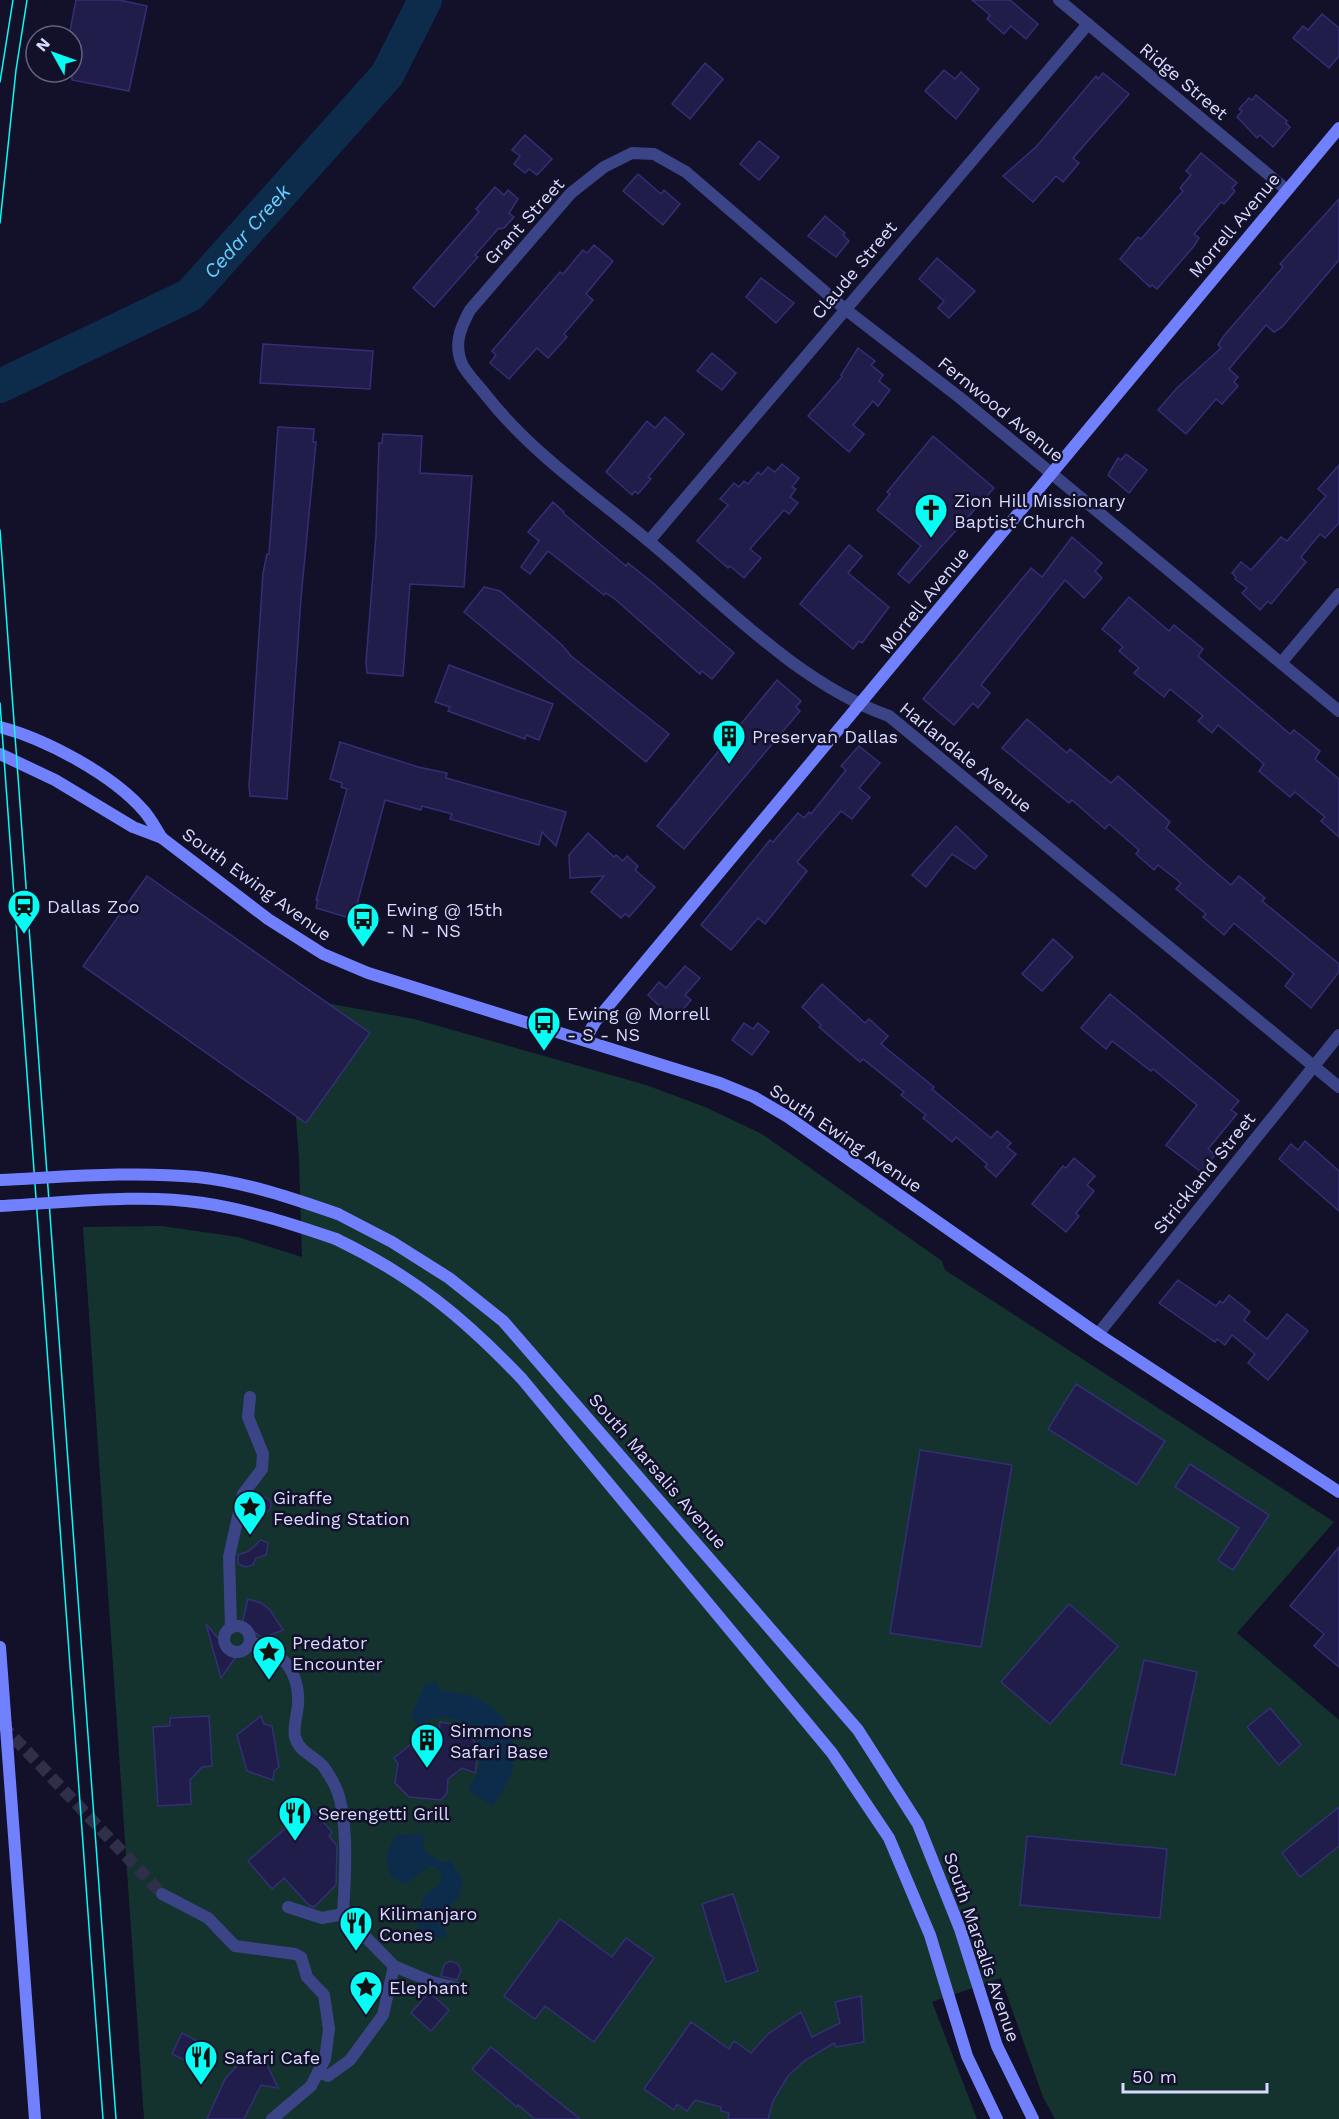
<svg xmlns="http://www.w3.org/2000/svg" width="1339" height="2119" font-family="'Work Sans',sans-serif">
<style>
.green{fill:#14332e}
.water{fill:#0d2c4c}
.lines{fill:none;stroke-linecap:round;stroke-linejoin:round}
.river{stroke:#0d2c4c;stroke-width:34}
.building{fill:#201d4a;stroke:#332f76;stroke-width:1.5}
.street-tunnel{stroke:#302f49;stroke-width:12;stroke-dasharray:12 6;stroke-linecap:butt}
.street{stroke:#3c4488;stroke-width:12}
.secondary{stroke:#7181fe;stroke-width:12}
.tram{stroke:#07fdf4;stroke-width:1.5}
.secondary-bridge{stroke:#7181fe;stroke-width:12}
.labels{text-anchor:middle;dominant-baseline:central;stroke-width:5;stroke-linejoin:round;paint-order:stroke}
.street-label{font-size:18px;fill:#d9daff;stroke:#121129}
.poi-label{font-size:18px;fill:#d9daff;stroke:#121129;text-anchor:start}
.water-label{font-size:20px;font-style:italic;fill:#68cdfe;stroke:#121129}
</style>
<rect width="100%" height="100%" fill="#121129"/>
<path class="green" d="M287,996L414,1019L646,1085L705,1107L762,1134L942,1261L945,1270L1334,1522L1237,1633L1339,1720V2119H1055L1043,2097L1001,1978L932,2002L977,2119H144L83,1227L161,1226L238,1237L302,1257L299,1159Z"/>
<g class="water">
<path d="M426,1683H437L440,1691C482,1691 521,1717 513,1765C511,1780 501,1793 493,1806L472,1794L468,1787C503,1750 459,1696 418,1726L411,1716Z"/>
<path d="M423,1833L424,1850L439,1861L452,1862L463,1882L459,1897L439,1916L448,1936L427,1940L421,1934L415,1919L425,1895L442,1882L440,1871L431,1865L406,1884L392,1877C383,1861 387,1850 395,1836Z"/>
</g>
<g class="lines">
<path class="river" id="s1" d="M0,386L190,295L387,75L425,0"/>
</g>
<g class="building">
<path d="M76,0H119L147,6L129,91L72,80V36H69Z"/>
<path d="M972,0H1010L1038,24L1026,39L1011,26L1004,34L987,19L990,15Z"/>
<path d="M1322,14L1339,28V56L1329,68L1293,38L1303,26L1308,30Z"/>
<path d="M705,63L723,79L690,119L672,104Z"/>
<path d="M944,70L955,79L961,72L979,89L956,119L925,91Z"/>
<path d="M1103,73L1129,94L1073,158L1079,163L1063,182L1056,176L1033,202L1003,176L1036,147L1096,76L1098,79Z"/>
<path d="M1256,95L1287,121L1286,123L1290,127L1273,147L1260,135L1257,138L1237,117L1242,111L1239,109L1249,98L1252,100Z"/>
<path d="M525,135L552,159L537,175L529,169L525,173L514,164L520,156L512,150Z"/>
<path d="M759,141L779,157L759,180L740,164Z"/>
<path d="M1201,153L1237,183L1232,188L1235,191L1224,204L1221,202L1194,234L1199,238L1194,246L1157,289L1152,285L1150,287L1120,259L1138,237L1141,239L1183,191L1180,188L1191,175L1186,171Z"/>
<path d="M638,174L661,194L664,190L680,204L663,225L623,191Z"/>
<path d="M495,187L504,195L508,190L518,199L509,213L514,217L504,228L498,229L475,255L478,257L434,307L413,288L479,212L476,209Z"/>
<path d="M1339,199V260L1282,327L1274,332L1266,325L1229,369L1238,377L1234,382L1238,386L1222,404L1216,399L1186,434L1158,410L1177,388L1221,348L1218,345L1223,337L1283,267L1280,264Z"/>
<path d="M825,216L845,233L843,235L849,241L836,257L808,236Z"/>
<path d="M594,245L613,261L586,294L593,300L564,334L567,337L548,358L537,348L509,379L490,363L496,355L492,351L560,272L563,274L583,250L587,253Z"/>
<path d="M937,258L975,291L949,318L938,308L944,301L919,279Z"/>
<path d="M761,278L794,303L776,323L746,297Z"/>
<path d="M263,344L373,351L370,389L260,383Z"/>
<path d="M858,348L875,361L871,365L883,375L879,381L890,390L878,406L873,401L853,425L864,434L849,452L808,416L842,377L841,375Z"/>
<path d="M712,353L736,373L722,390L697,371Z"/>
<path d="M665,417L684,434L648,477L651,479L638,494L635,491L632,495L606,472L647,421L655,428Z"/>
<path d="M278,427L314,429L313,442H316L301,598L287,799L250,796L249,786L263,573L267,554H269Z"/>
<path d="M383,434L422,436L420,473L472,476L464,587L410,584L403,676L367,673L366,662L376,535L379,443H382Z"/>
<path d="M933,436L994,488L909,583L898,574L921,546L877,510L890,494L887,492Z"/>
<path d="M1126,454L1147,470L1129,493L1108,475L1118,458L1121,460Z"/>
<path d="M782,464L799,478L792,487L796,489L790,497L798,503L789,514L784,510L750,549L761,558L744,578L730,566L728,568L697,541L728,505L720,499L734,483L739,487L744,481L748,484L758,472L761,475L768,467L775,472Z"/>
<path d="M1339,465V523L1325,538L1320,534L1301,557L1306,562L1271,604L1268,601L1260,610L1242,593L1247,588L1235,579L1236,577L1232,573L1241,562L1251,570L1281,537L1287,541L1326,496L1318,489Z"/>
<path d="M553,502L564,512L563,513L626,566L628,563L653,583L734,653L712,679L702,671L700,674L616,600L606,593L604,595L548,551L530,574L521,567L539,541L528,532Z"/>
<path d="M1072,537L1102,563L1095,571L1102,578L1084,598L1065,580L981,685L990,693L978,708L973,703L954,725L923,699L1031,568L1042,577Z"/>
<path d="M849,545L862,556L848,573L889,607L862,643L859,641L853,649L800,604Z"/>
<path d="M484,587L500,591L562,645L571,656L669,734L646,762L464,612Z"/>
<path d="M1129,597L1169,631L1174,625L1203,649L1198,656L1290,734L1294,730L1320,751L1315,759L1339,779V837L1321,821L1325,817L1295,792L1290,797L1259,771L1264,764L1218,725L1212,733L1198,721L1203,716L1170,689L1164,697L1134,673L1139,668L1119,651L1123,647L1102,629Z"/>
<path d="M449,665L553,704L539,740L526,735L525,739L448,711L450,707L435,702Z"/>
<path d="M777,680L801,701L796,707L800,711L684,849L657,826Z"/>
<path d="M1027,719L1067,753L1070,749L1111,783L1118,776L1170,822L1166,828L1204,862L1231,885L1239,876L1265,898L1262,901L1339,964V972L1311,1008L1285,986L1294,974L1234,923L1224,935L1203,917L1206,914L1176,889L1181,883L1158,865L1154,870L1136,854L1139,850L1109,824L1105,829L1072,800L1069,803L1002,748Z"/>
<path d="M340,742L418,767L447,773L446,778L566,812L556,846L542,832L539,845L450,819L452,814L422,806L421,810L385,800L353,919L316,908L318,900H316L347,789L341,787L342,783L330,779Z"/>
<path d="M859,746L880,763L859,788L870,797L852,819L841,811L797,862L807,871L765,924L758,918L731,950L701,925L770,840L773,842L798,813L804,818L809,812L811,814L846,770L841,766Z"/>
<path d="M956,826L987,856L975,869L952,854L926,887L912,875Z"/>
<path d="M588,833L614,857L616,855L623,861L627,856L638,866L635,870L655,887L629,917L625,914L621,918L591,892L604,876L570,878L569,855Z"/>
<path d="M147,876L370,1033L306,1123L83,966Z"/>
<path d="M1053,939L1073,957L1042,991L1022,974Z"/>
<path d="M685,966L700,978L685,995L691,1000L674,1020L648,995L659,982L666,988Z"/>
<path d="M822,984L865,1023L869,1019L888,1036L881,1044L934,1087L932,1089L991,1138L997,1131L1011,1143L1007,1147L1016,1154L996,1177L985,1167L987,1164L956,1137L952,1142L923,1118L926,1115L901,1095L904,1092L863,1059L860,1062L819,1027L821,1025L802,1007Z"/>
<path d="M1110,994L1239,1101L1231,1110L1237,1114L1208,1149L1215,1155L1201,1172L1166,1145L1197,1105L1153,1069L1151,1071L1112,1041L1106,1049L1081,1028Z"/>
<path d="M744,1023L753,1029L758,1023L769,1032L752,1055L732,1040Z"/>
<path d="M1305,1141L1339,1171V1211L1279,1159L1291,1144L1298,1150Z"/>
<path d="M1074,1158L1095,1176L1087,1185L1094,1191L1076,1213L1079,1216L1066,1232L1032,1204L1063,1166L1066,1168Z"/>
<path d="M1178,1280L1216,1306L1220,1301L1223,1303L1229,1295L1250,1312L1244,1320L1267,1339L1287,1314L1308,1331L1268,1380L1248,1363L1255,1354L1232,1335L1225,1345L1217,1339L1215,1342L1159,1303Z"/>
<path d="M1076,1384L1165,1441L1137,1485L1048,1429Z"/>
<path d="M920,1450L1012,1465L981,1647L890,1633Z"/>
<path d="M1190,1464L1269,1515L1233,1570L1218,1560L1239,1528L1175,1487Z"/>
<circle cx="263" cy="1505" r="8"/>
<path d="M261,1540L268,1543L266,1555L256,1558L253,1565L246,1567L238,1564V1555L249,1551Z"/>
<path d="M1339,1547V1667L1314,1646L1324,1634L1290,1606Z"/>
<path d="M248,1599L261,1603L270,1610L283,1630L263,1638L242,1624Z"/>
<path d="M1069,1604L1118,1646L1050,1724L1001,1682Z"/>
<path d="M206,1624L235,1658L221,1678Z"/>
<path d="M1144,1660L1197,1672L1175,1775L1121,1764Z"/>
<path d="M1270,1708L1301,1745L1279,1765L1247,1727Z"/>
<path d="M209,1716L212,1766L202,1767L190,1780L191,1804L158,1806L153,1727L170,1726V1718Z"/>
<path d="M261,1716L264,1724L272,1726L279,1767L274,1771L273,1780L247,1771L237,1735Z"/>
<path d="M440,1722L453,1724L464,1729L474,1741L478,1752L475,1773L462,1768L448,1779L447,1793L441,1800L409,1797L395,1783L398,1764L394,1758L415,1741L438,1745Z"/>
<path d="M310,1807L332,1832L329,1836L337,1846L336,1885L314,1907L309,1905L284,1878L272,1889L248,1861Z"/>
<path d="M1339,1807V1846L1300,1877L1282,1853Z"/>
<path d="M1027,1836L1167,1849L1160,1918L1020,1905Z"/>
<path d="M733,1894L758,1971L726,1982L702,1904Z"/>
<path d="M560,1919L612,1957L626,1938L654,1958L594,2042L545,2006L535,2019L504,1996Z"/>
<path d="M450,1961L458,1964L461,1970L457,1980L441,1976L444,1965Z"/>
<path d="M429,1992L449,2010L431,2031L411,2013Z"/>
<path d="M861,1996L864,2042L836,2047L834,2043L804,2061L788,2076L773,2101L768,2119H728L729,2113L721,2111V2107L695,2100L687,2111L677,2104L674,2110L644,2089L691,2022L729,2049L734,2041L751,2053L768,2034L801,2012L812,2037L840,2023L835,2002Z"/>
<path d="M182,2033L199,2042L189,2062L172,2054Z"/>
<path d="M491,2047L536,2084L580,2119H535L518,2105L517,2107L472,2069Z"/>
<path d="M263,2056L278,2088L261,2085L244,2119H207L225,2079L245,2057Z"/>
</g>
<g class="lines">
<path class="street-tunnel" d="M2,1725L162,1894"/>
<g class="street">
<path d="M1059,0L1287,190"/>
<path d="M649,541L1088,24"/>
<path d="M1281,663L1339,594"/>
<path d="M1339,711L959,397L845,309L686,172L654,154L632,153L604,167L571,193L470,310C460,328 453,346 463,366C469,376 478,385 485,394C532,454 594,495 651,543C724,604 799,684 889,716L1339,1087"/>
<path d="M1098,1334L1339,1035"/>
<circle cx="237" cy="1639" r="13"/>
<path d="M231,1628L229,1557L243,1494L262,1469L263,1454L248,1417L250,1397"/>
<path d="M251,1642C282,1651 300,1672 298,1705C297,1716 293,1727 295,1737C299,1752 314,1756 323,1766C327,1771 330,1777 333,1782C350,1810 345,1881 343,1914"/>
<path d="M162,1894L208,1918L235,1946L295,1954L301,1957L307,1977L324,1995L329,2029L325,2059L311,2086L272,2119"/>
<path d="M288,1907L322,1918L343,1914L394,1966L432,1982L457,1988"/>
<path d="M318,2072L328,2076L350,2060L383,2015L394,1966"/>
</g>
<g class="secondary">
<path d="M0,727C46,739 113,775 144,811C151,819 156,829 162,838"/>
<path d="M0,754L55,780L133,827L162,838L268,919L323,954L368,973L720,1083L754,1097L788,1117L1098,1334L1339,1492"/>
<path d="M585,1040L595,1022L1339,128"/>
<path d="M338,1214L392,1242L449,1278L503,1321L858,1730L918,1824L960,1929L997,2046L1033,2119"/>
<path d="M336,1239C413,1276 464,1318 522,1379L832,1753L889,1838L930,1935L967,2056L997,2119"/>
<path d="M0,1647L35,2119"/>
</g>
<g class="tram">
<path d="M0,82L13,0"/>
<path d="M0,223L16,70L27,0"/>
<path d="M0,530L116,2119"/>
<path d="M0,703L103,2119"/>
</g>
<g class="secondary-bridge">
<path d="M0,1180C65,1177 132,1171 197,1177C245,1182 292,1198 338,1214"/>
<path d="M0,1206C65,1203 139,1193 203,1203C249,1210 292,1224 336,1239"/>
</g>
</g>
<defs>
<g id="church-pin" transform="scale(1.725)"><path d="M0 17L-7.5 6A9.5 9.5 0 1 1 7.5 6Z" fill="#07fdf4" stroke="#121129"/><path d="M-1.2-6h2.4v3.5h3.3v2.4h-3.3V6h-2.4V-.1h-3.3v-2.4h3.3Z" fill="#111"/></g>
<g id="building-pin" transform="scale(1.725)"><path d="M0 17L-7.5 6A9.5 9.5 0 1 1 7.5 6Z" fill="#07fdf4" stroke="#121129"/><path d="M-4-6H4V6H1V3H-1V6H-4ZM-2.5-4.3h1.7v1.8h-1.7ZM.8-4.3h1.7v1.8H.8ZM-2.5-1h1.7V.8h-1.7ZM.8-1h1.7V.8H.8Z" fill="#111"/></g>
<g id="station-pin" transform="scale(1.725)"><path d="M0 17L-7.5 6A9.5 9.5 0 1 1 7.5 6Z" fill="#07fdf4" stroke="#121129"/><path d="M-3-6H3Q5-6 5-4V2Q5 4 3 4L4.5 6H3L1.5 4h-3L-3 6H-4.5L-3 4Q-5 4-5 2V-4Q-5-6-3-6ZM-3.5-4v3h7v-3ZM-3.5 1v1.5H-2V1ZM2 1v1.5H3.5V1Z" fill="#111"/></g>
<g id="bus-pin" transform="scale(1.725)"><path d="M0 17L-7.5 6A9.5 9.5 0 1 1 7.5 6Z" fill="#07fdf4" stroke="#121129"/><path d="M-5-6H5V4H4V6H2V4H-2V6H-4V4H-5ZM-3.5-4V0h7V-4ZM-3.5 1.2v1.5H-2V1.2ZM2 1.2v1.5H3.5V1.2Z" fill="#111"/></g>
<g id="sight-pin" transform="scale(1.725)"><path d="M0 17L-7.5 6A9.5 9.5 0 1 1 7.5 6Z" fill="#07fdf4" stroke="#121129"/><path d="M0-6L1.8-2.2L6-1.7L2.9 1.2L3.7 5.4L0 3.3L-3.7 5.4L-2.9 1.2L-6-1.7L-1.8-2.2Z" fill="#111"/></g>
<g id="restaurant-pin" transform="scale(1.725)"><path d="M0 17L-7.5 6A9.5 9.5 0 1 1 7.5 6Z" fill="#07fdf4" stroke="#121129"/><path d="M-5-6h1v4h1v-4h1v4h1v-4h1v5L-1.5 .5V6h-2V.5L-5-1ZM5-6V6H3V1.5H1.5Q1.5-4 5-6Z" fill="#111"/></g>
</defs>
<g fill-rule="evenodd">
<use href="#church-pin" x="931" y="510"/>
<use href="#building-pin" x="729" y="736"/>
<use href="#station-pin" x="24" y="906"/>
<use href="#bus-pin" x="363" y="919"/>
<use href="#bus-pin" x="544" y="1023"/>
<use href="#sight-pin" x="250" y="1507"/>
<use href="#sight-pin" x="269" y="1652"/>
<use href="#building-pin" x="427" y="1740"/>
<use href="#restaurant-pin" x="295" y="1813"/>
<use href="#restaurant-pin" x="356" y="1923"/>
<use href="#sight-pin" x="366" y="1987"/>
<use href="#restaurant-pin" x="201" y="2057"/>
</g>
<g class="labels">
<g class="street-label">
<text transform="translate(1184 81) rotate(40)">Ridge Street</text>
<text transform="translate(524 221) rotate(-48)">Grant Street</text>
<text transform="translate(1234 225) rotate(-50)">Morrell Avenue</text>
<text transform="translate(854 270) rotate(-50)">Claude Street</text>
<text transform="translate(1001 409) rotate(39)">Fernwood Avenue</text>
<text transform="translate(924 600) rotate(-51)">Morrell Avenue</text>
<text transform="translate(966 757) rotate(39)">Harlandale Avenue</text>
<text transform="translate(257 884) rotate(36)">South Ewing Avenue</text>
<text transform="translate(846 1138) rotate(34)">South Ewing Avenue</text>
<text transform="translate(1204 1173) rotate(-51)">Strickland Street</text>
<text transform="translate(658 1471) rotate(49)">South Marsalis Avenue</text>
<text transform="translate(982 1947) rotate(71)">South Marsalis Avenue</text>
</g>
<g class="poi-label">
<text x="954" y="500">Zion Hill Missionary<tspan x="954" dy="21">Baptist Church</tspan></text>
<text x="752" y="736">Preservan Dallas</text>
<text x="47" y="906">Dallas Zoo</text>
<text x="386" y="909">Ewing @ 15th<tspan x="386" dy="21">- N - NS</tspan></text>
<text x="567" y="1013">Ewing @ Morrell<tspan x="567" dy="21">- S - NS</tspan></text>
<text x="273" y="1497">Giraffe<tspan x="273" dy="21">Feeding Station</tspan></text>
<text x="292" y="1642">Predator<tspan x="292" dy="21">Encounter</tspan></text>
<text x="450" y="1730">Simmons<tspan x="450" dy="21">Safari Base</tspan></text>
<text x="318" y="1813">Serengetti Grill</text>
<text x="379" y="1913">Kilimanjaro<tspan x="379" dy="21">Cones</tspan></text>
<text x="389" y="1987">Elephant</text>
<text x="224" y="2057">Safari Cafe</text>
</g>
<g class="water-label">
<text stroke="none"><textPath href="#s1" startOffset="296">Cedar Creek</textPath></text>
</g>
</g>
<g transform="translate(54 54) rotate(310)"><circle r="28" fill="#121129" stroke="#62617f" stroke-width="1.5"/>
<path d="M0-4.5L10 22L0 15L-10 22Z" fill="#07fdf4"/>
<text y="-9" font-size="16" font-weight="bold" text-anchor="middle" fill="#d9daff">N</text>
</g>
<path d="M1123 2083v9h144v-9" fill="none" stroke="#d9daff" stroke-width="3"/>
<text x="1132" y="2083" font-size="18" fill="#d9daff" stroke="#121129" stroke-width="4.5" paint-order="stroke">50 m</text>
</svg>
